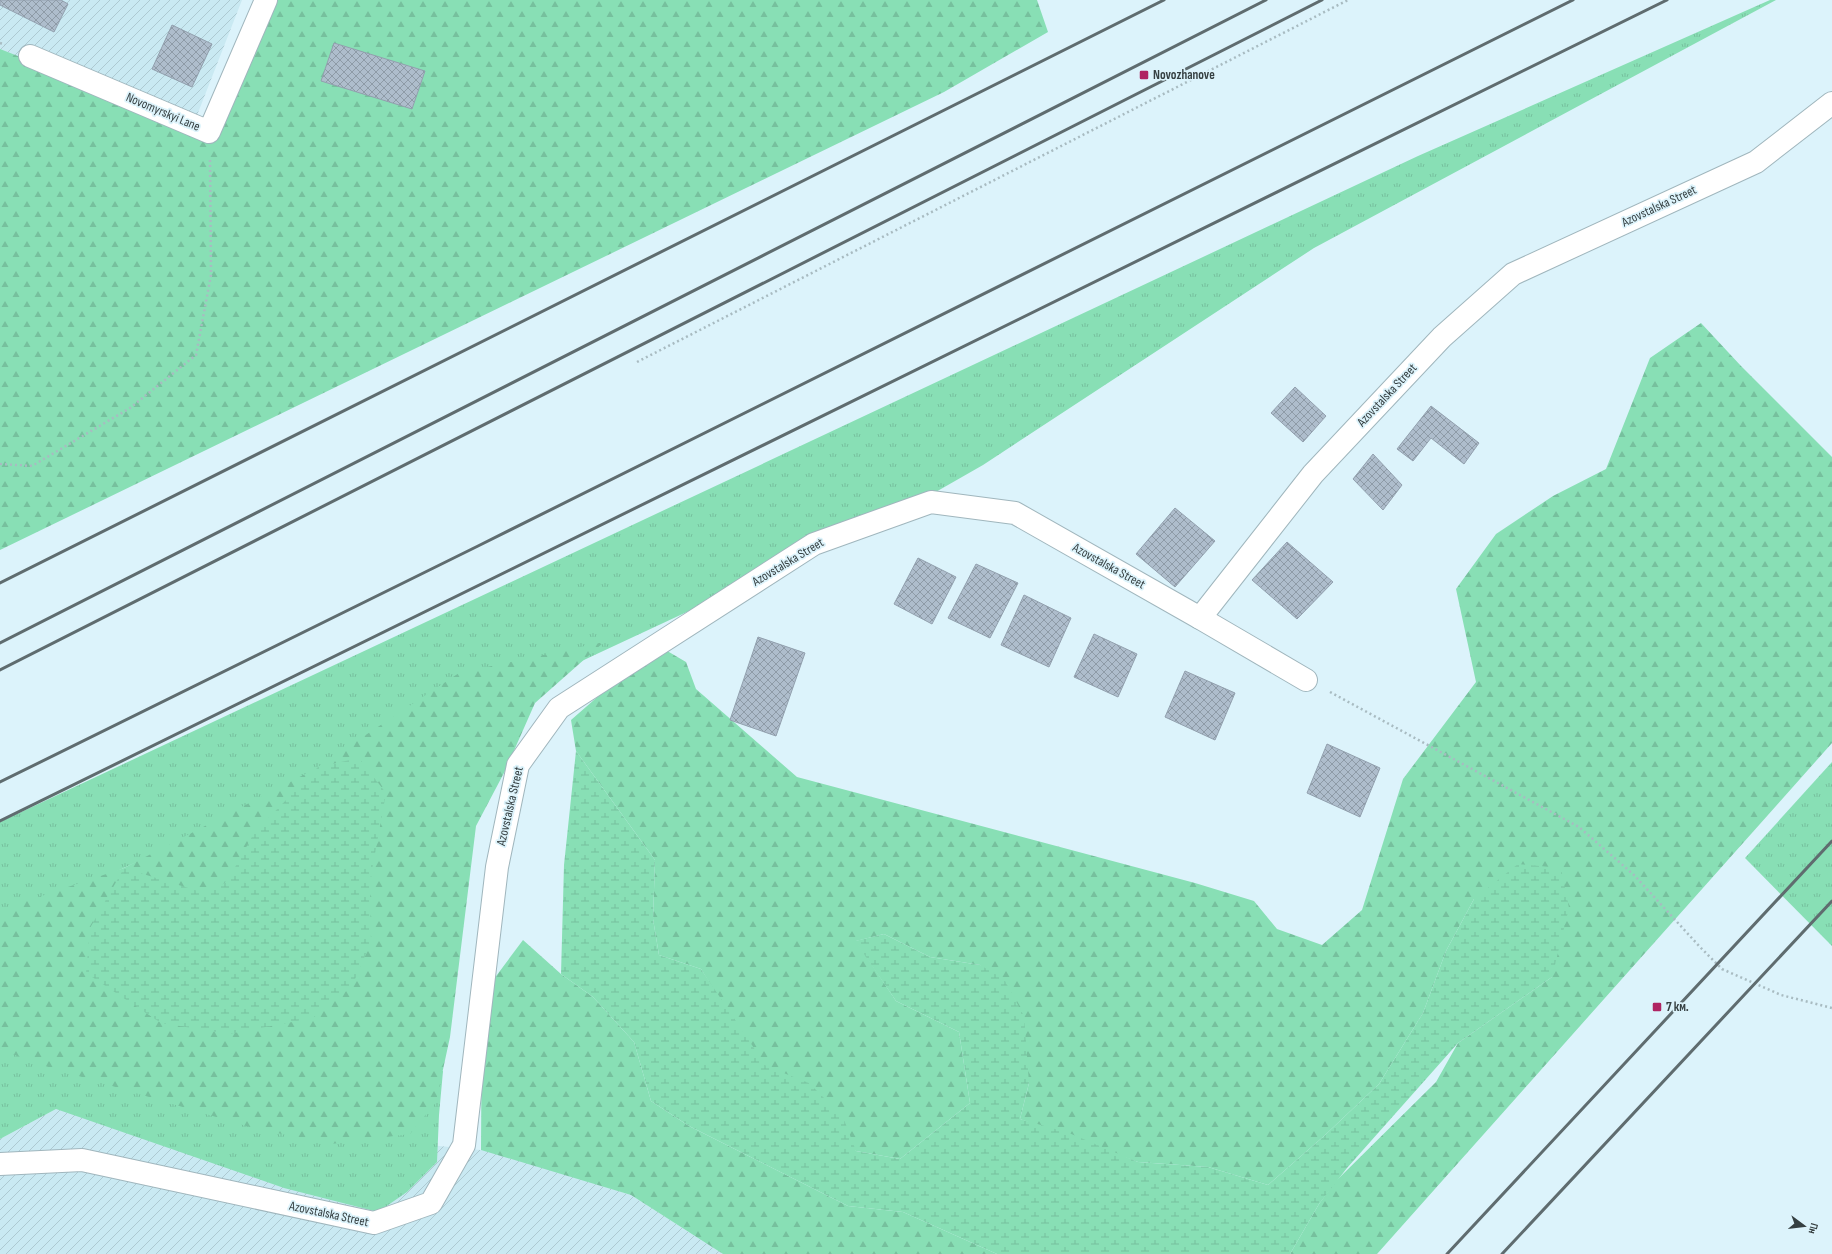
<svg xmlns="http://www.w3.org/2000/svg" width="1832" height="1254" font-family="'Sofia Sans Condensed',sans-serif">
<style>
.industrial{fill:url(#industrial-furrows)}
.grass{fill:url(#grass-tufts)}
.forest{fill:url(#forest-firs)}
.wetland{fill:url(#wetland-marsh)}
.building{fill:url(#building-cross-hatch);stroke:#92a0ae}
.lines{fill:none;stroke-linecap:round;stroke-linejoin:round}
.minor-casing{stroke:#a0b6bd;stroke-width:24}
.path{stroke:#a8bbc1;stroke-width:2.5;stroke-dasharray:2 3;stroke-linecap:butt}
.minor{stroke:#fff;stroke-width:22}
.rail{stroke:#5f6c6f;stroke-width:3}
.poi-dot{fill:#af2462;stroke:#dcf3fb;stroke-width:1.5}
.labels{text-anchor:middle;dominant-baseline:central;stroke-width:3.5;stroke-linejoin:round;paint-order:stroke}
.poi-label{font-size:13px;font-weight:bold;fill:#353f41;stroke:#dcf3fb;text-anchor:start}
.street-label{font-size:13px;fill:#353f41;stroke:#dcf3fb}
</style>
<defs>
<pattern id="industrial-furrows" width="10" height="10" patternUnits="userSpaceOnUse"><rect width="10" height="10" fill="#c9e9f2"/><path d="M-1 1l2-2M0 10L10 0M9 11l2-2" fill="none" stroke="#adc9d1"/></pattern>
<pattern id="grass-tufts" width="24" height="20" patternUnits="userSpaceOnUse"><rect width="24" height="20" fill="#88dfb5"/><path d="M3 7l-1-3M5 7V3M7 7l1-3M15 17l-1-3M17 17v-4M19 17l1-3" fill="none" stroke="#76c09d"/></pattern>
<pattern id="forest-firs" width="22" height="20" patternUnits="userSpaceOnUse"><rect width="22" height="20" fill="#88dfb5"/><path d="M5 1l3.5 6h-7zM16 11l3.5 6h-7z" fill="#76c09d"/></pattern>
<pattern id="wetland-marsh" width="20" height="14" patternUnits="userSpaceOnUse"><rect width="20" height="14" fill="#88dfb5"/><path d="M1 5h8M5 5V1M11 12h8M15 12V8" fill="none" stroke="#76c09d"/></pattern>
<pattern id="building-cross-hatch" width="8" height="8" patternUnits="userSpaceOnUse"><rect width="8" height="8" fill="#aebdcc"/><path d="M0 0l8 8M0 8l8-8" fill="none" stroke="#8e9ba7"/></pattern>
</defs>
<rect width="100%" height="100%" fill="#dcf3fb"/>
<g class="industrial">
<path d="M0,0H242L180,159L0,83Z"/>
<path d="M56,1109L491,1151L631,1195L723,1254H0V1139Z"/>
</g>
<g class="grass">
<path d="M1770,0H1776L1314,248L983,465L899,513L556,673L262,804L72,892L0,915V822L1418,156Z"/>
<path d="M1832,762V946L1745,858Z"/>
<path d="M0,1049L443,1071L439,1115L437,1162L407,1192L378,1212L284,1188L56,1109L0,1139Z"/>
</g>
<g class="forest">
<path d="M272,0H1037L1048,32L944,92L0,550V49L209,131Z"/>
<path d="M1701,323L1741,366L1832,457V743L1377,1254H1290L1319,1204L1335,1182L1436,1082L1458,1043L1552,977L1474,899L1446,951L1423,1013L1379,1084L1324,1136L1268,1185L1208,1167L1138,1162L1020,1119L1029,1083L980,965L930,957L884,934L856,941L896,1001L959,1032L970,1103L900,1159L856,1151L763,1069L701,969L659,955L653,919L655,860L576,751L571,720L657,645L686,662L696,689L797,777L1195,883L1254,901L1277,929L1322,945L1362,910L1403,779L1476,682L1456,589L1496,534L1553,496L1606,469L1650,358Z"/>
<path d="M604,642L535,703L505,771L476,826L450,1037L436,1102L410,1134L331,1144L253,1128L35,1063L0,1049V910L124,868L313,770L459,673Z"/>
<path d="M523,940L561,974L593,997L634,1042L651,1101L689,1126L848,1206L903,1212L997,1254H723L631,1195L481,1150L482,995Z"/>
</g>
<g class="wetland">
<path d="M576,751L655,860L653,919L659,955L701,969L766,1066L809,1083L843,1117L856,1151L900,1159L970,1103L959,1032L896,1001L855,941L884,934L930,957L980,965L1004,979L1024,1016L1029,1083L1020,1119L1069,1133L1138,1162L1208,1167L1268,1185L1324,1136L1379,1084L1423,1013L1446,951L1474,899L1518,864L1561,868L1569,908L1552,977L1458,1043L1347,1168L1319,1204L1290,1254H997L903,1212L848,1206L689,1126L651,1101L634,1042L593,997L561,974L564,865Z"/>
<path d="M359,758L386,793L370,881L371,942L352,986L313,1018L229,1034L161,1023L86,973L90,928L124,868L198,891L219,887L228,880L254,833L318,767Z"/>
</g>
<g class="building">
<path d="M0,0H61L68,4L54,32L0,5Z"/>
<path d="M172,25L212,44L192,87L152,69Z"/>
<path d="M334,43L425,71L412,109L321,81Z"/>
<path d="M1295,387L1326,416L1303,442L1271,413Z"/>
<path d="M1431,406L1479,443L1464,464L1431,438L1413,461L1397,449Z"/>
<path d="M1373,454L1402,485L1383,510L1353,479Z"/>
<path d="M1175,508L1215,541L1175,587L1136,554Z"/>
<path d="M1287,542L1333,582L1297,619L1252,580Z"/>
<path d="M918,558L956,577L932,624L894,604Z"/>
<path d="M976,564L1018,583L990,638L948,618Z"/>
<path d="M1024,595L1071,618L1049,667L1001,645Z"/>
<path d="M1094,634L1137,654L1118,697L1074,677Z"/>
<path d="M758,637L805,653L776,736L730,720Z"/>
<path d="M1185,671L1235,693L1215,740L1165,717Z"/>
<path d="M1327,744L1380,768L1360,817L1307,793Z"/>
</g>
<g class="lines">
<g class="minor-casing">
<g id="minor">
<path d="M30,56L209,132L266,0"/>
<path d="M1200,618L1306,680"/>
<path d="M0,1164L82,1160L374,1223L431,1203L464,1145L497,867L518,765L559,708L814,544L931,502L1015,513L1200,618L1313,474L1442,337L1513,274L1756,162L1832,103"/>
</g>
</g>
<g class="path">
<path d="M0,43L5,45"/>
<path d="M637,362L1348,0"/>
<path d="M0,464L32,466L130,408L196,355L211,275L210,158"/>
<path d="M1330,692L1579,827L1634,875L1700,947L1722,969L1781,995L1832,1008"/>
</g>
<use href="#minor" class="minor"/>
<g class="rail">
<path d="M0,583L1164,0"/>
<path d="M0,643L1266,0"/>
<path d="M0,670L1322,0"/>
<path d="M0,782L478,546L1573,0"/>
<path d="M0,821L1667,0"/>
<path d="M1447,1254L1832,841"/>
<path d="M1502,1254L1832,901"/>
</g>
</g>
<g class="poi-dot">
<rect x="1139" y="70" width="10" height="10" rx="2"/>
<rect x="1652" y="1002" width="10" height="10" rx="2"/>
</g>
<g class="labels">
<g class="poi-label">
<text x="1153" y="75">Novozhanove</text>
<text x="1666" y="1007">7 км.</text>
</g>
<g class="street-label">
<text transform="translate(163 112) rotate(23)">Novomyrskyi Lane</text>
<text transform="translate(1659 206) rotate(-25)">Azovstalska Street</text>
<text transform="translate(1387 395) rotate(-47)">Azovstalska Street</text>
<text transform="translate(788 562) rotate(-31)">Azovstalska Street</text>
<text transform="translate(1109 566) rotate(29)">Azovstalska Street</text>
<text transform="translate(510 806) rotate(-77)">Azovstalska Street</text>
<text transform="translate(329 1214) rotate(12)">Azovstalska Street</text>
</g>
</g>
<g transform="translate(1804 1226) rotate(105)" stroke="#dcf3fb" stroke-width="3" paint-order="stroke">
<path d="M0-3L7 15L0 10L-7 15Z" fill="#353f41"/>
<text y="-6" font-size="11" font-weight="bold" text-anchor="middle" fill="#353f41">Пн</text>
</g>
</svg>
